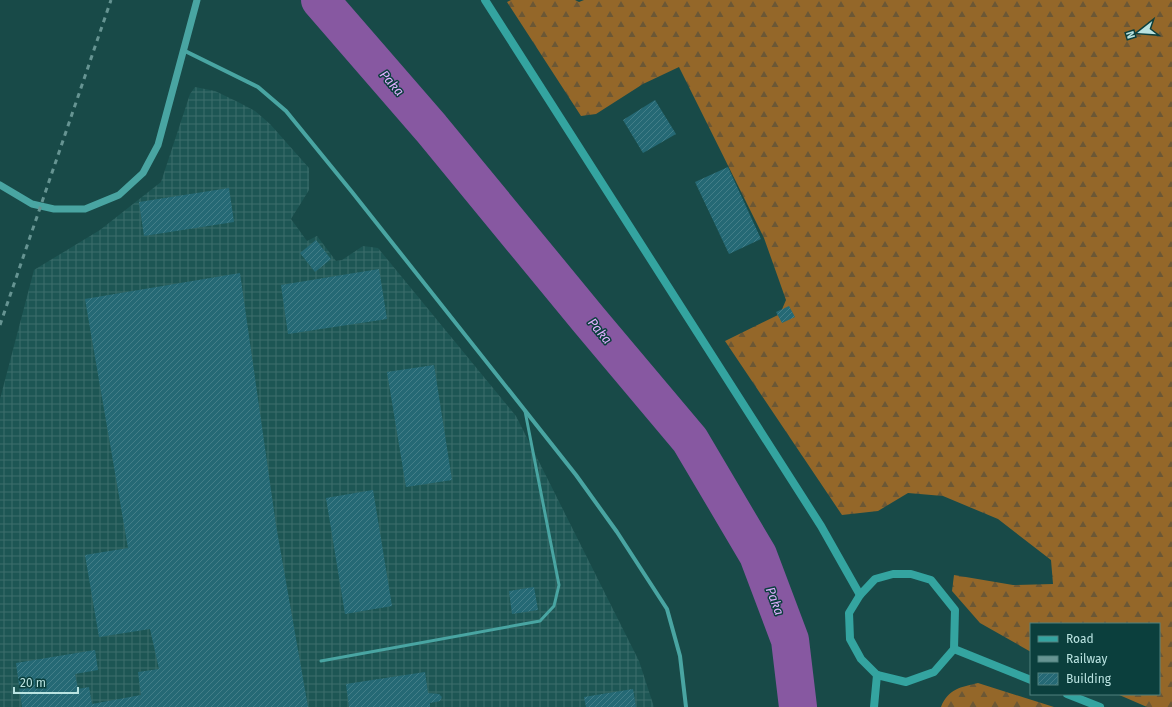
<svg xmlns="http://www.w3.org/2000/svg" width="1172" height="707" font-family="'Fira Sans',sans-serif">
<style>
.industrial{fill:url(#industrial-grid)}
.forest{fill:url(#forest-firs)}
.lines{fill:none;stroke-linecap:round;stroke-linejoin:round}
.river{stroke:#8758a1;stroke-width:38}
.building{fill:url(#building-hatch)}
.service{stroke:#49a5a2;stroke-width:3}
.minor{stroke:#49a5a2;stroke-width:4}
.tertiary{stroke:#49a5a2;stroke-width:7}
.secondary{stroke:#34a4a0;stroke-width:8}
.rail{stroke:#669492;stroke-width:3;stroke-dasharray:5 5;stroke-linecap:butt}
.labels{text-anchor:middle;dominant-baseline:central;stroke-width:3;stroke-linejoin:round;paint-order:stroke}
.water-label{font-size:13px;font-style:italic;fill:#e1afff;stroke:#0b3f3d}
</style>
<defs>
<pattern id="industrial-grid" width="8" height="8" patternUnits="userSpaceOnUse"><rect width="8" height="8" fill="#1d5654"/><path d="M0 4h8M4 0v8" fill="none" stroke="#3c6e6c"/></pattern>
<pattern id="forest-firs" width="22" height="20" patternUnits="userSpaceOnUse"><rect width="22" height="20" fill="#946729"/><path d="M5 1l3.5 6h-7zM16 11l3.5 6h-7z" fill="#6b5735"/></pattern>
<pattern id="building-hatch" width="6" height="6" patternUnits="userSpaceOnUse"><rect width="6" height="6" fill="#256975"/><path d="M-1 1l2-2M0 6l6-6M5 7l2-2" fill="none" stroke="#437e88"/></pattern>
</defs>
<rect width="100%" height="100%" fill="#184a48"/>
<path class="industrial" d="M195,87L215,91L238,102L255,111L270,124L309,168V190L291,219L307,241L317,236L336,261L342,260L363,246L378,248L516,416L639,661L654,707H0V399L34,270L100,230L161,182L190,94Z"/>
<g class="forest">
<path d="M511,0H575L579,2L584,0H1172V707H1147L1117,694H1159V624H1031V652L980,623L952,591L954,575L1013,585L1053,584L1051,560L998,519L943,496L908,493L878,511L842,515L725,341L780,314L786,300L764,238L679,67L643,84L596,114L581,116L507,2Z"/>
<path d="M978,683L1054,707H941C948,689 961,687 978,683Z"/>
</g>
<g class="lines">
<path class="river" d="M320,0L431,128L589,320L690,440L758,555L790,640L798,707"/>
</g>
<g class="building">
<path d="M655,100L676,134L643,153L623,120Z"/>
<path d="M728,167L761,239L729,254L695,182Z"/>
<path d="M229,188L234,222L144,236L139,202Z"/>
<path d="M316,240L331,259L315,272L300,253Z"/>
<path d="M379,269L387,319L288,334L281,285Z"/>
<path d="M240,273L276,525L308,707H22L16,663L95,650L98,670L75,674L78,689L89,687L92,704L141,695L138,672L159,669L150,629L99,637L85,555L128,548L85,299Z"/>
<path d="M789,306L795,317L782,323L776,312Z"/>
<path d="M434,365L452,480L406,487L387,372Z"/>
<path d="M373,490L392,606L345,614L326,498Z"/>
<path d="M534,587L538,610L512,614L509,591Z"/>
<path d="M425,672L428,693L439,694L442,697L440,701L430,703V707H349L346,684Z"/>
<path d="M633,689L636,707H586L584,697Z"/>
</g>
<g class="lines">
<path class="service" d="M321,661L540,621L554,606L559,585L525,411"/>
<path class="minor" d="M183,50L258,87L286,111L352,192L576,475L617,532L667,609L680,656L686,707"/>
<path class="tertiary" d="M0,185L32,204L54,209H85L119,195L143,173L158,145L197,0"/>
<g class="secondary">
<path d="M485,0L821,526L860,595"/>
<path d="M893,574H911L931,580L955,610L954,649L934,672L906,682L877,675L861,659L850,639L849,613L860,595L875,579Z"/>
<path d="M954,649L1031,680"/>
<path d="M1067,694L1100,707"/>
<path d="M874,707L877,675"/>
</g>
<path class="rail" d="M0,325L111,0"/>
</g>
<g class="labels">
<g class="water-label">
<text transform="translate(392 83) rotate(49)">Paka</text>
<text transform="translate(600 331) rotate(50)">Paka</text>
<text transform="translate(775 601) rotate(69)">Paka</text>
</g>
</g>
<rect x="1030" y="623" width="130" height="72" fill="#0b3f3d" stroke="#51817f"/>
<rect x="1038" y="636" width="20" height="6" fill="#34a4a0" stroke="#51817f"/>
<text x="1066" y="643" font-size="12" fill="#bae3e1">Road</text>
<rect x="1038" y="656" width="20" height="6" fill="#669492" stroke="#51817f"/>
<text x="1066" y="663" font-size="12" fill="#bae3e1">Railway</text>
<rect x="1038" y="673" width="20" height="12" fill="url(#building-hatch)" stroke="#51817f"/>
<text x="1066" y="683" font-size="12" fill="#bae3e1">Building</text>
<g transform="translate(1140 32) rotate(253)" stroke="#0b3f3d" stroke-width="3" paint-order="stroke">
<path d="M0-3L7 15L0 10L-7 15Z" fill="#bae3e1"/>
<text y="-6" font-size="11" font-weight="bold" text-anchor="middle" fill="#bae3e1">N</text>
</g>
<path d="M14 687v6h64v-6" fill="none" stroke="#bae3e1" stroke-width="2"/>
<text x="20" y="687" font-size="12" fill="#bae3e1" stroke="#0b3f3d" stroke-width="3" paint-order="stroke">20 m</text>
</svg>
